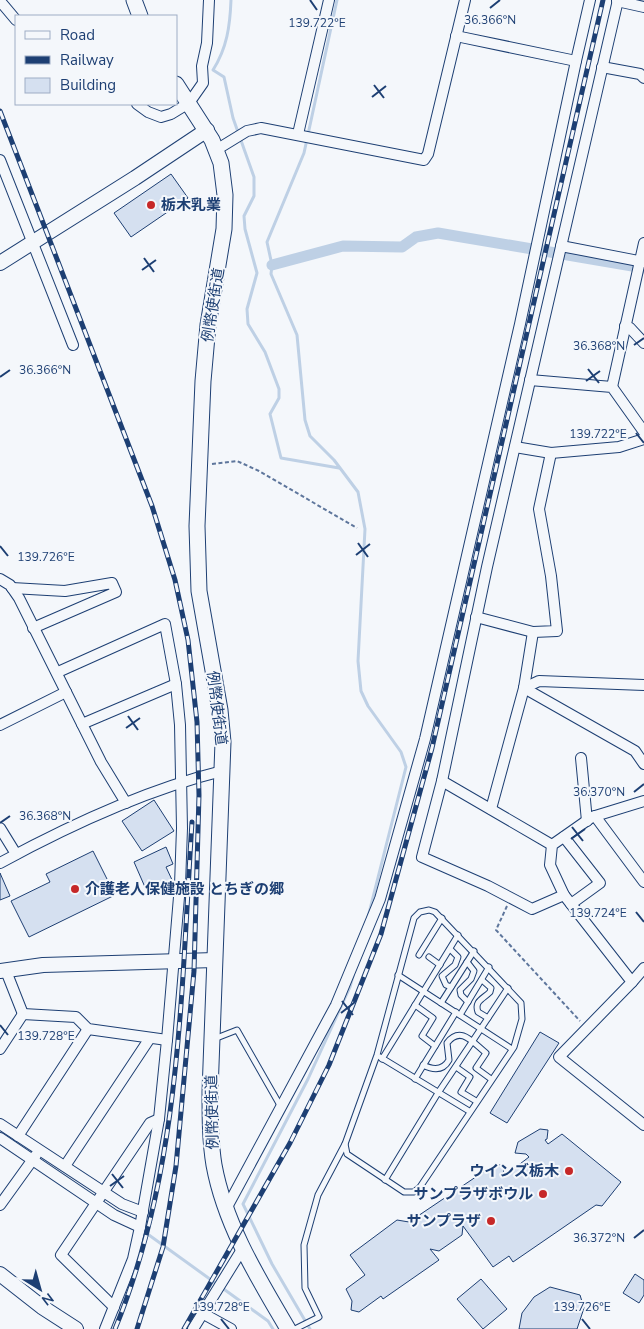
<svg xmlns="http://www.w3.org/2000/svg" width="644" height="1329" font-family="'Nunito Sans','Noto Sans JP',sans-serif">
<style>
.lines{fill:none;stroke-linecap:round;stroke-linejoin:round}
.stream{stroke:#bed0e5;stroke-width:3}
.canal{stroke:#bed0e5;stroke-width:11}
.building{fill:#d5e0f0;stroke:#1d3f73}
.lane-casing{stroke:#1d3f73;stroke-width:7}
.street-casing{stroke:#1d3f73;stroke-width:12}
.secondary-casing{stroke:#1d3f73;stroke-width:16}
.primary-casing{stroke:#1d3f73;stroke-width:17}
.path{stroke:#5e769c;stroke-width:2;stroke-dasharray:4 2.5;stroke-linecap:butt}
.lane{stroke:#f4f7fb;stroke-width:5}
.street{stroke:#f4f7fb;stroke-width:10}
.secondary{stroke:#f4f7fb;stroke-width:14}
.primary{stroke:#f4f7fb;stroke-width:15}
.rail-casing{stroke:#1d3f73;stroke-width:5}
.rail{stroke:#f4f7fb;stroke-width:3;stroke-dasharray:9;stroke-linecap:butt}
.ticks{fill:none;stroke:#1d3f73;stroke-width:2}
.poi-dot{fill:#c62828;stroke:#f4f7fb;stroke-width:2}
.labels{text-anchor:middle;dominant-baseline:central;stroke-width:4;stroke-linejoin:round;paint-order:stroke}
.poi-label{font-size:15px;font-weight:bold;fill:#1d3f73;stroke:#f4f7fb;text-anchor:end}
.street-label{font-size:15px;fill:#1d3f73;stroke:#f4f7fb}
.ticks-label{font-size:12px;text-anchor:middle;fill:#1d3f73;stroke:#f4f7fb;stroke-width:4;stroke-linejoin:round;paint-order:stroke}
</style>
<rect width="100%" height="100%" fill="#f4f7fb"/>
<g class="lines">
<g class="stream">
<path d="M231,0C230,26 227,48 213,70L224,77L233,118L254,177V196L244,216L245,229L257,273L247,309L248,324L265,352L279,389V398L270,414L281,458L339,468"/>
<path d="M337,0L304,153L267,242L272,265L271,274L297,335L305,420L310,436L334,460L358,492L365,529L358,661L361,691L368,706L401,752L406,767L368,917"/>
<path d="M142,1230L268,1321L273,1329"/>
<path d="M310,1329L272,1264L243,1204L308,1079L350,987L353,976"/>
</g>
<path class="canal" d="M272,265L343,246L402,247L416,237L438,233L644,268"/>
</g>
<g class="building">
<path d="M171,174L188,198L131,237L114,213Z"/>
<path d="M154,800L174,831L142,851L122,821Z"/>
<path d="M166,847L173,864L166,867L173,882L148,894L134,862Z"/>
<path d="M93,851L115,895L29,937L11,901L50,882L46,874Z"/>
<path d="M0,873L10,896L0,900Z"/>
<path d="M540,1032L559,1043L507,1123L490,1113Z"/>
<path d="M540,1129L548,1130L547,1139L545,1140L548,1144L562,1134L621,1182L602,1206L596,1205L513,1262L509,1256L493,1267L463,1226L462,1235L439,1251L430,1249L439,1260L383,1299L381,1296L359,1312L351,1310L352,1301L346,1289L365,1275L350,1255L397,1220L409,1222L495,1164L504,1166L503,1177L529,1157L526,1154L515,1153L518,1142Z"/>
<path d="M635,1274L644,1280V1295L639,1303L623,1293Z"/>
<path d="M481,1279L507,1309L483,1329L457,1299Z"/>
<path d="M550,1287L580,1295L584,1308L577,1329H519L522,1313L534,1297Z"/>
</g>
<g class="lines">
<g class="lane-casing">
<g id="lane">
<path d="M429,910L435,912L521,1003L522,1019L514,1047L420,1187L414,1192H404L347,1154L345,1144L377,1055L414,918L420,912Z"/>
<path d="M450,949L458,957L455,965L442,976L446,985L451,987"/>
<path d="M419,955L442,918"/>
<path d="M429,957L440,965"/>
<path d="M467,962L474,971L471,979L460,990L461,995L468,1002"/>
<path d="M398,975L512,1049"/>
<path d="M482,980L491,988L490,992C483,999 474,1001 478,1012L488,1018"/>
<path d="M441,1003L474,951"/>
<path d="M415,1005L433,1018L422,1036L435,1046"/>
<path d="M460,1015L489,967"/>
<path d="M214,1039L237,1030L281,1107"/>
<path d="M380,1057L469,1111"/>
<path d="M382,1059L458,935"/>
<path d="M423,1065C433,1070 443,1071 449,1060L447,1043C461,1025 473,1043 486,1053L476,1068L491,1079"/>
<path d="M456,1067L470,1077L461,1092L476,1101"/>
<path d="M415,1079L456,1012"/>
<path d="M385,1180L438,1093L508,988"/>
<path d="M295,1329L319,1317L305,1288L304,1245L318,1195L345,1144"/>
</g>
</g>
<g class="street-casing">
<g id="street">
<path d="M0,1L16,20"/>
<path d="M617,1L644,7"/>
<path d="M576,61L590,0"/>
<path d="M602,67L640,74L644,78"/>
<path d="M137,104L148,112L161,117L171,114L189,103L203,83L202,66L207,43L209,0"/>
<path d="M298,134L329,0"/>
<path d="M216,150L247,131L261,128L424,160L428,154L465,0"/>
<path d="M0,160L73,345"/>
<path d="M561,246L644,262"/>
<path d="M625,326L630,328L644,343"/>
<path d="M530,380L612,387L644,432"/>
<path d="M612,387L644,243"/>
<path d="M515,447L551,453L619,447L644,439"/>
<path d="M0,579L10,585L19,598L101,762L126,803"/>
<path d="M12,588L65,591L112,583L116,592L33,628"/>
<path d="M476,617L533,632L557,631L551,576L539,509L551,453"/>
<path d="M58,672L165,624L176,684L180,725L182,828L180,885L167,1040L159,1119L140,1227L133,1259L105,1329"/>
<path d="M524,688L635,751L644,764"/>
<path d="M524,688L539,681L644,685"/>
<path d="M82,724L176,684"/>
<path d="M0,725L66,692"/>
<path d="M581,758L587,821"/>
<path d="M442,781L552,845"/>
<path d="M644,801L592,817L552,845L550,865L564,895L632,982L559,1057L644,1125"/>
<path d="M491,809L524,688L533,632"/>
<path d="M595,816L644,882"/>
<path d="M0,828L16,854"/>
<path d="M564,837L600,883L571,904"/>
<path d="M0,863C70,825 145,790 222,771"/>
<path d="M564,895L532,909L488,886L422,857L442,781L487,567L618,0"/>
<path d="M6,971L23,1014"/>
<path d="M632,982L644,968"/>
<path d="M23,1014L76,1017L88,1029L167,1040"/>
<path d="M0,1049L23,1014"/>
<path d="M0,1124L122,1204L143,1212"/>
<path d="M18,1136L88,1029"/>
<path d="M0,1138L114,1215L140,1227"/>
<path d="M65,1166L150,1038"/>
<path d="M0,1205L36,1155"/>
<path d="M226,1209L336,1005L380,899L425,739L520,324L576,61L456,36"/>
<path d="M114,1307L61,1255L150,1123L159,1119"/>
<path d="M202,1313L231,1329"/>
<path d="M193,1329L243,1248"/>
</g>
</g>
<g class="secondary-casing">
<g id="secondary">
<path d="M0,263L135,178L207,130"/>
<path d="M0,971L43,965L215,960"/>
<path d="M0,1274L42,1307L76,1329"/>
</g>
</g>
<g class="primary-casing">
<g id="primary">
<path d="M134,0L140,16"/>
<path d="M176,84L212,140L221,163L225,195L224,229L208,325L203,381L197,526L199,591L220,710L223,742L210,1092C210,1117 210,1141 214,1165C225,1225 258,1278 288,1329"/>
</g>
</g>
<g class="path">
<path d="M212,464L237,461L259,471L357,528"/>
<path d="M507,906L496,930L580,1021"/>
</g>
<use href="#lane" class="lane"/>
<use href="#street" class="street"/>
<use href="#secondary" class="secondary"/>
<use href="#primary" class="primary"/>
<g class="rail-casing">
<g id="rail">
<path d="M0,111L152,506L175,580L188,640L197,722L199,795L194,971L176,1166L163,1247L137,1329"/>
<path d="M115,1329C181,1169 181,992 192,822"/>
<path d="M184,1329L290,1143L329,1065L381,934L432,748L603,0"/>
</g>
</g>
<use href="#rail" class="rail"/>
</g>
<path class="ticks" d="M310,0L317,10M490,8L500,0M374,85L384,98M372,97L386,86M144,258L154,272M142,270L156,260M634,345L644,338M588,369L599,383M0,377L10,370M586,381L600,371M636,433L644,443M358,543L368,557M0,546L8,556M356,555L370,544M128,716L138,730M126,728L140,718M634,792L644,784M0,823L10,816M572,827L583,841M571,839L585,829M636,912L644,922M342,1001L353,1015M341,1013L355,1002M0,1025L8,1035M112,1174L123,1188M110,1186L124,1176M634,1238L644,1230M221,1319L229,1329M582,1319L590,1329"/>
<g class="poi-dot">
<circle cx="151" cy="205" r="5"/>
<circle cx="75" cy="889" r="5"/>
<circle cx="569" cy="1171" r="5"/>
<circle cx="543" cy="1194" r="5"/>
<circle cx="491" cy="1221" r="5"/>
</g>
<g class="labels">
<g class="poi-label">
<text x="161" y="205" text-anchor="start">栃木乳業</text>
<text x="85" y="889" text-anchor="start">介護老人保健施設 とちぎの郷</text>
<text x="559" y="1171">ウインズ栃木</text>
<text x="533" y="1194">サンプラザボウル</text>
<text x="481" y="1221">サンプラザ</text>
</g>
<g class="street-label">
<text transform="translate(213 305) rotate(-81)">例幣使街道</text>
<text transform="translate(217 708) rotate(83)">例幣使街道</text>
<text transform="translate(212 1112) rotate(-91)">例幣使街道</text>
</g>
</g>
<g class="ticks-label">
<text x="490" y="24">36.366°N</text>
<text x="317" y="27">139.722°E</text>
<text x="599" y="350">36.368°N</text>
<text x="45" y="374">36.366°N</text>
<text x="598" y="438">139.722°E</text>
<text x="46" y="561">139.726°E</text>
<text x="599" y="796">36.370°N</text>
<text x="45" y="820">36.368°N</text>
<text x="598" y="917">139.724°E</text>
<text x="46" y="1040">139.728°E</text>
<text x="599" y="1242">36.372°N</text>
<text x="221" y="1311">139.728°E</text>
<text x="582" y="1311">139.726°E</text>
</g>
<rect x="15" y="15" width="162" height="90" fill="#f4f7fb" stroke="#9eadc5"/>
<rect x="25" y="31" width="25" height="8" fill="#f4f7fb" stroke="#9eadc5"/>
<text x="60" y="40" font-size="15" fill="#1d3f73">Road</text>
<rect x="25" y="56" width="25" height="8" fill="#1d3f73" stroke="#9eadc5"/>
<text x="60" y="65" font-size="15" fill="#1d3f73">Railway</text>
<rect x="25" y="78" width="25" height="15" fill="#d5e0f0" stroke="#9eadc5"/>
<text x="60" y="90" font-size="15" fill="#1d3f73">Building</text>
<g transform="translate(40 1289) rotate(143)" stroke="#f4f7fb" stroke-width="4" paint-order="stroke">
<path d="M0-4L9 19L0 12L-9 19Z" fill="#1d3f73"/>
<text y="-8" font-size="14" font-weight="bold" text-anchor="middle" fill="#1d3f73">N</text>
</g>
</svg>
